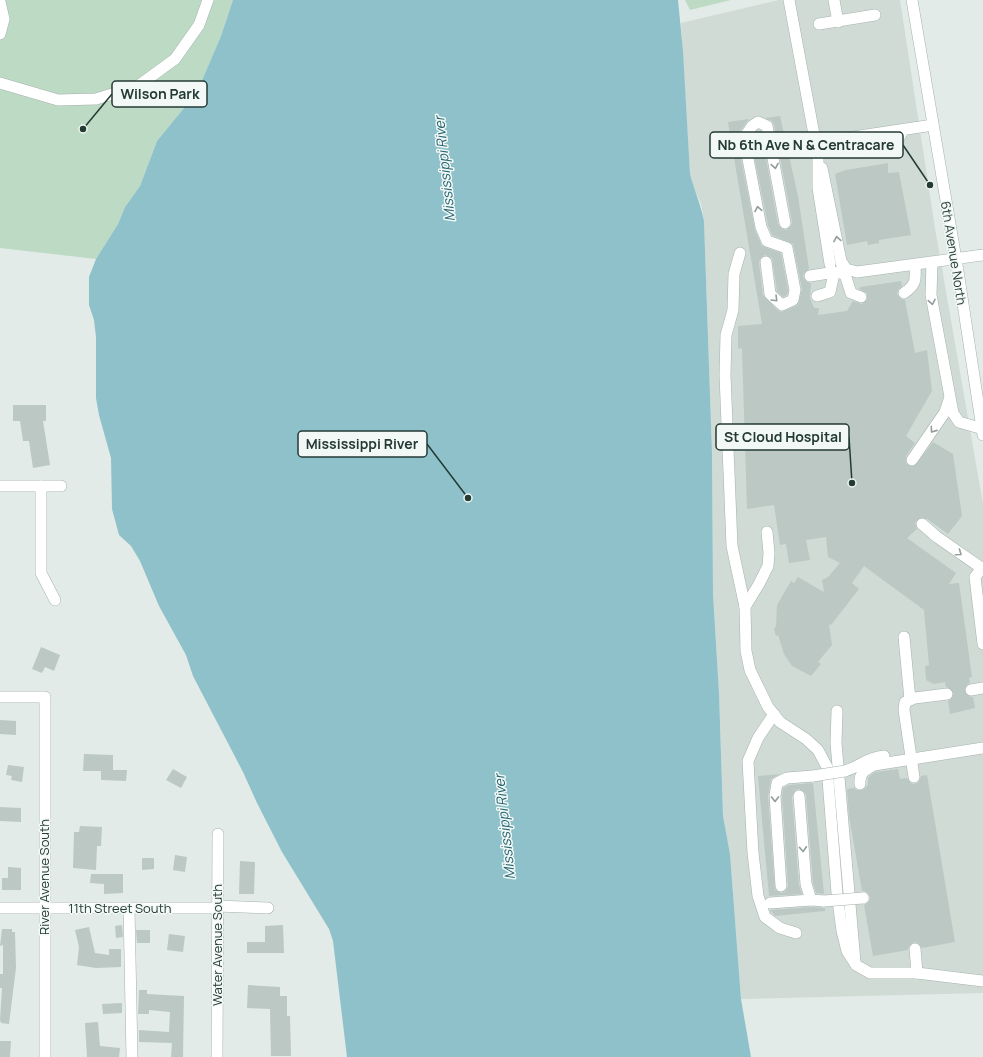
<svg xmlns="http://www.w3.org/2000/svg" width="983" height="1057" font-family="Manrope,sans-serif">
<style>
.built{fill:#d0dbd6}
.green{fill:#bddac5}
.water{fill:#8fc1cb}
.building{fill:#bbc8c3}
.lines{fill:none;stroke-linecap:round;stroke-linejoin:round}
.minor-tunnel{stroke:#bcc8c3;stroke-width:11;stroke-dasharray:11 5.5;stroke-linecap:butt}
.minor-casing{stroke:#a5b2ae;stroke-width:12}
.minor{stroke:#fff;stroke-width:11}
.minor-bridge-casing{stroke:#a5b2ae;stroke-width:12;stroke-linecap:butt}
.minor-bridge{stroke:#fff;stroke-width:11}
.oneway{stroke:#929c9a}
.labels{text-anchor:middle;dominant-baseline:central;stroke-width:3;stroke-linejoin:round;paint-order:stroke}
.street-label{font-size:13px;fill:#243a35;stroke:#f2f8f5}
.water-label{font-size:14px;font-style:italic;fill:#236371;stroke:#f2f8f5}
.leader{fill:none;stroke:#243a35;stroke-width:1.5}
.callout-dot{fill:#243a35;stroke:#f2f8f5;stroke-width:1.5}
.callout{fill:#f2f8f5;stroke:#243a35;stroke-width:1.5}
.callout-label{font-size:14px;text-anchor:middle;font-weight:bold;fill:#243a35}
</style>
<rect width="100%" height="100%" fill="#e2ebe7"/>
<path class="built" d="M779,0H900L935,228L983,504V993L741,999L730,854L723,817L719,693L713,594L712,453L704,221L701,203L694,190L690,174L681,23Z"/>
<g class="green">
<path d="M0,0H233L221,36L200,85L193,97L157,141L140,186L125,207L118,224L96,259L0,248Z"/>
<path d="M685,0H731L690,10Z"/>
</g>
<path class="water" d="M233,0H678L683,51L690,174C694,190 701,205 704,221L712,453L713,594L719,693L723,816L730,854L741,999L751,1057H347L333,941L329,929L282,852L257,803L243,772L193,676L186,655L159,606L140,561L131,546L119,535L112,509L111,458L99,415L96,398V337L94,320L89,305V277L96,259L118,224L125,207L140,186L157,141L193,97L200,85L221,36Z"/>
<g class="building">
<path d="M780,116L798,196L809,269L804,273L803,277L807,282L811,283L810,298L814,308H819L818,315L847,311L853,301L862,304L867,300V293L859,289L860,287L901,281L902,286L898,290L897,294L901,299L905,300L915,353L927,350L932,391L906,436L915,443L906,456V463L908,466H915L933,442L953,454L962,516L948,534L926,518H919L915,522L917,529L907,538L956,573L949,584L959,583L972,677L969,678L970,683L966,685L964,691L968,696L973,697L975,708L950,714L948,701L953,697V690L946,687L945,682L934,684L926,680L925,666L929,665L924,610L864,566L852,583L859,589L831,625L829,624L832,645L818,662L821,664L811,676L792,666L784,654L778,635L776,636L774,629L776,626L777,605L791,581L794,583L798,577L824,592L822,580L828,577L840,563L828,557L826,537L806,540L810,560L789,563L786,544L780,545L774,505L747,509L742,348L738,349V326L762,324L728,122L749,119L738,134L737,139L755,230L762,246L781,253L788,290L787,295L783,297L777,291L772,258L765,255L760,259L759,263L763,295L777,310L781,312L798,305L802,289L793,244L772,235L768,225L751,140L757,131H761L778,224L782,229L787,230L791,226L792,222L774,125L772,121L765,118Z"/>
<path d="M888,163V173L899,172L911,235L879,240V243L868,245L867,241L847,245L835,174L846,170Z"/>
<path d="M13,405H46V421H43L50,465L33,468L29,441H23L20,421H13Z"/>
<path d="M41,647L60,655L54,671L45,667L42,673L32,669Z"/>
<path d="M0,720L16,721V735L0,734Z"/>
<path d="M84,754L113,755V770H127L126,781L101,780V771H83Z"/>
<path d="M8,765L24,767L22,782L11,780L12,776L6,775Z"/>
<path d="M173,769L187,777L181,788L166,780Z"/>
<path d="M898,769L900,779L907,778L912,784L918,783L921,776L927,775L955,942L922,948L918,943L914,942L909,946L908,950L873,956L864,905L869,901L870,897L866,892L862,891L849,816L847,789L854,788L857,790H863L868,785V778L872,774L876,772Z"/>
<path d="M780,774L771,779L768,796L775,890L782,893L785,892L788,886L782,796L783,788L789,785L813,783L824,894L816,893L813,883L806,795L804,792L799,789L795,790L792,797L799,885L802,894L769,896L758,776Z"/>
<path d="M0,807L21,808V822L0,821Z"/>
<path d="M80,826L102,827L101,846H97L96,870L73,868L74,832H79Z"/>
<path d="M175,855L187,857L185,872L173,870Z"/>
<path d="M142,858H154V869L142,870Z"/>
<path d="M240,861L255,862L254,894H239Z"/>
<path d="M8,867L21,868V890H2V878H8Z"/>
<path d="M91,874H123V893L104,894V884L90,883Z"/>
<path d="M811,907L825,908V911L775,916L770,910Z"/>
<path d="M122,925L123,937L116,938L115,926Z"/>
<path d="M283,925L284,953H247V942H265V926Z"/>
<path d="M89,927L95,953L109,955V949H121V967L96,968L77,965L79,947L75,930Z"/>
<path d="M2,929H12V932H15L16,968L9,1024L1,1023L0,1020L2,988H0V974H3V945L0,946Z"/>
<path d="M136,930H150V943H137Z"/>
<path d="M169,934L185,936L183,952L167,950Z"/>
<path d="M248,985L280,987V996H287V1016H290L291,1056H271L270,1009L247,1008Z"/>
<path d="M139,990H147V994L184,996L183,1057H171L172,1043L139,1042V1030L169,1032L170,1012L149,1010V1014H138Z"/>
<path d="M122,1003V1013L103,1014L102,1004Z"/>
<path d="M98,1022L100,1046L120,1048L119,1057H87L85,1023Z"/>
<path d="M0,1041H11L10,1057H0Z"/>
</g>
<g class="lines">
<g class="minor-tunnel">
<path d="M912,460L922,524"/>
<path d="M947,694L971,690"/>
</g>
<g class="minor-casing">
<g id="minor">
<path d="M789,0L818,156V188L830,264"/>
<path d="M834,0L838,22"/>
<path d="M912,0L958,271L983,435"/>
<path d="M0,2L4,19L0,34"/>
<path d="M819,24L875,15"/>
<path d="M0,83L58,100L96,99L138,86L175,59L199,25L208,0"/>
<path d="M903,130L897,142L892,146L860,153H850L842,147L840,139L933,125"/>
<path d="M822,168L841,261L846,269L857,272L983,255"/>
<path d="M740,253L734,274L733,310L726,335L725,375L732,546L745,607"/>
<path d="M766,262L770,294L782,305L793,300L795,290L787,248L767,241L761,227L744,138L752,126L758,122L767,126L785,223"/>
<path d="M841,262L851,293L861,297"/>
<path d="M932,263L931,295L953,413L959,422L983,429"/>
<path d="M810,276L835,272L844,274"/>
<path d="M904,293C916,285 916,280 915,265"/>
<path d="M817,296L830,292L833,278"/>
<path d="M912,460L945,412L949,400"/>
<path d="M0,486H61"/>
<path d="M41,486V573L55,600"/>
<path d="M922,524L937,537L983,569"/>
<path d="M767,532L769,553L768,566L759,584L745,607L746,651L750,670L768,707L780,722L806,739L818,750L827,767"/>
<path d="M981,569L975,577L983,644"/>
<path d="M904,637L910,700"/>
<path d="M971,690L983,688"/>
<path d="M0,697H45V1057"/>
<path d="M837,711L836,743L855,962"/>
<path d="M774,714L758,738L748,761L753,853L758,896L765,917L780,928L796,933"/>
<path d="M845,771C861,766 866,758 884,756"/>
<path d="M914,777L904,710L905,702L915,698L947,694"/>
<path d="M828,780L837,893L842,931L847,951L856,965L870,973H917L983,981"/>
<path d="M860,784C859,773 865,770 874,765L983,748"/>
<path d="M799,796L806,884L811,900L824,901"/>
<path d="M781,886L775,796L777,783L787,778L813,776"/>
<path d="M770,903L811,900"/>
<path d="M217,906L268,908"/>
<path d="M0,908H217"/>
<path d="M129,908L132,1057"/>
<path d="M915,949L917,973"/>
<path d="M217,1057L218,834"/>
</g>
</g>
<use href="#minor" class="minor"/>
<g class="minor-bridge-casing">
<g id="minor-bridge">
<path d="M813,776L845,771"/>
<path d="M824,901L863,898"/>
</g>
</g>
<use href="#minor-bridge" class="minor-bridge"/>
</g>
<defs><path id="oneway-chevron" d="M-2-3.5L2.5 0L-2 3.5" fill="none" stroke-width="1.6" stroke-linecap="round" stroke-linejoin="round"/></defs>
<g class="oneway">
<use href="#oneway-chevron" transform="translate(775 166) rotate(80)"/>
<use href="#oneway-chevron" transform="translate(758 209) rotate(-101)"/>
<use href="#oneway-chevron" transform="translate(837 239) rotate(-100)"/>
<use href="#oneway-chevron" transform="translate(775 299) rotate(45)"/>
<use href="#oneway-chevron" transform="translate(932 302) rotate(79)"/>
<use href="#oneway-chevron" transform="translate(933 430) rotate(125)"/>
<use href="#oneway-chevron" transform="translate(959 553) rotate(35)"/>
<use href="#oneway-chevron" transform="translate(775 799) rotate(90)"/>
<use href="#oneway-chevron" transform="translate(803 849) rotate(86)"/>
</g>
<g class="labels">
<g class="street-label">
<text transform="translate(954 253) rotate(81)">6th Avenue North</text>
<text transform="translate(44 877) rotate(-90)">River Avenue South</text>
<text x="120" y="908">11th Street South</text>
<text transform="translate(217 945) rotate(-90)">Water Avenue South</text>
</g>
<g class="water-label">
<text transform="translate(444 169) rotate(-96)">Mississippi River</text>
<text transform="translate(504 827) rotate(-96)">Mississippi River</text>
</g>
</g>
<path class="leader" d="M83 129L112 94M930 185L903 145M852 483L849 437M468 498L427 444"/>
<g class="callout-dot">
<circle cx="83" cy="129" r="4"/>
<circle cx="930" cy="185" r="4"/>
<circle cx="852" cy="483" r="4"/>
<circle cx="468" cy="498" r="4"/>
</g>
<g class="callout">
<rect x="112" y="81" width="95" height="26" rx="4"/>
<rect x="710" y="132" width="193" height="26" rx="4"/>
<rect x="716" y="424" width="133" height="26" rx="4"/>
<rect x="298" y="431" width="129" height="26" rx="4"/>
</g>
<g class="callout-label">
<text x="160" y="99">Wilson Park</text>
<text x="806" y="150">Nb 6th Ave N &amp; Centracare</text>
<text x="783" y="442">St Cloud Hospital</text>
<text x="362" y="449">Mississippi River</text>
</g>
</svg>
